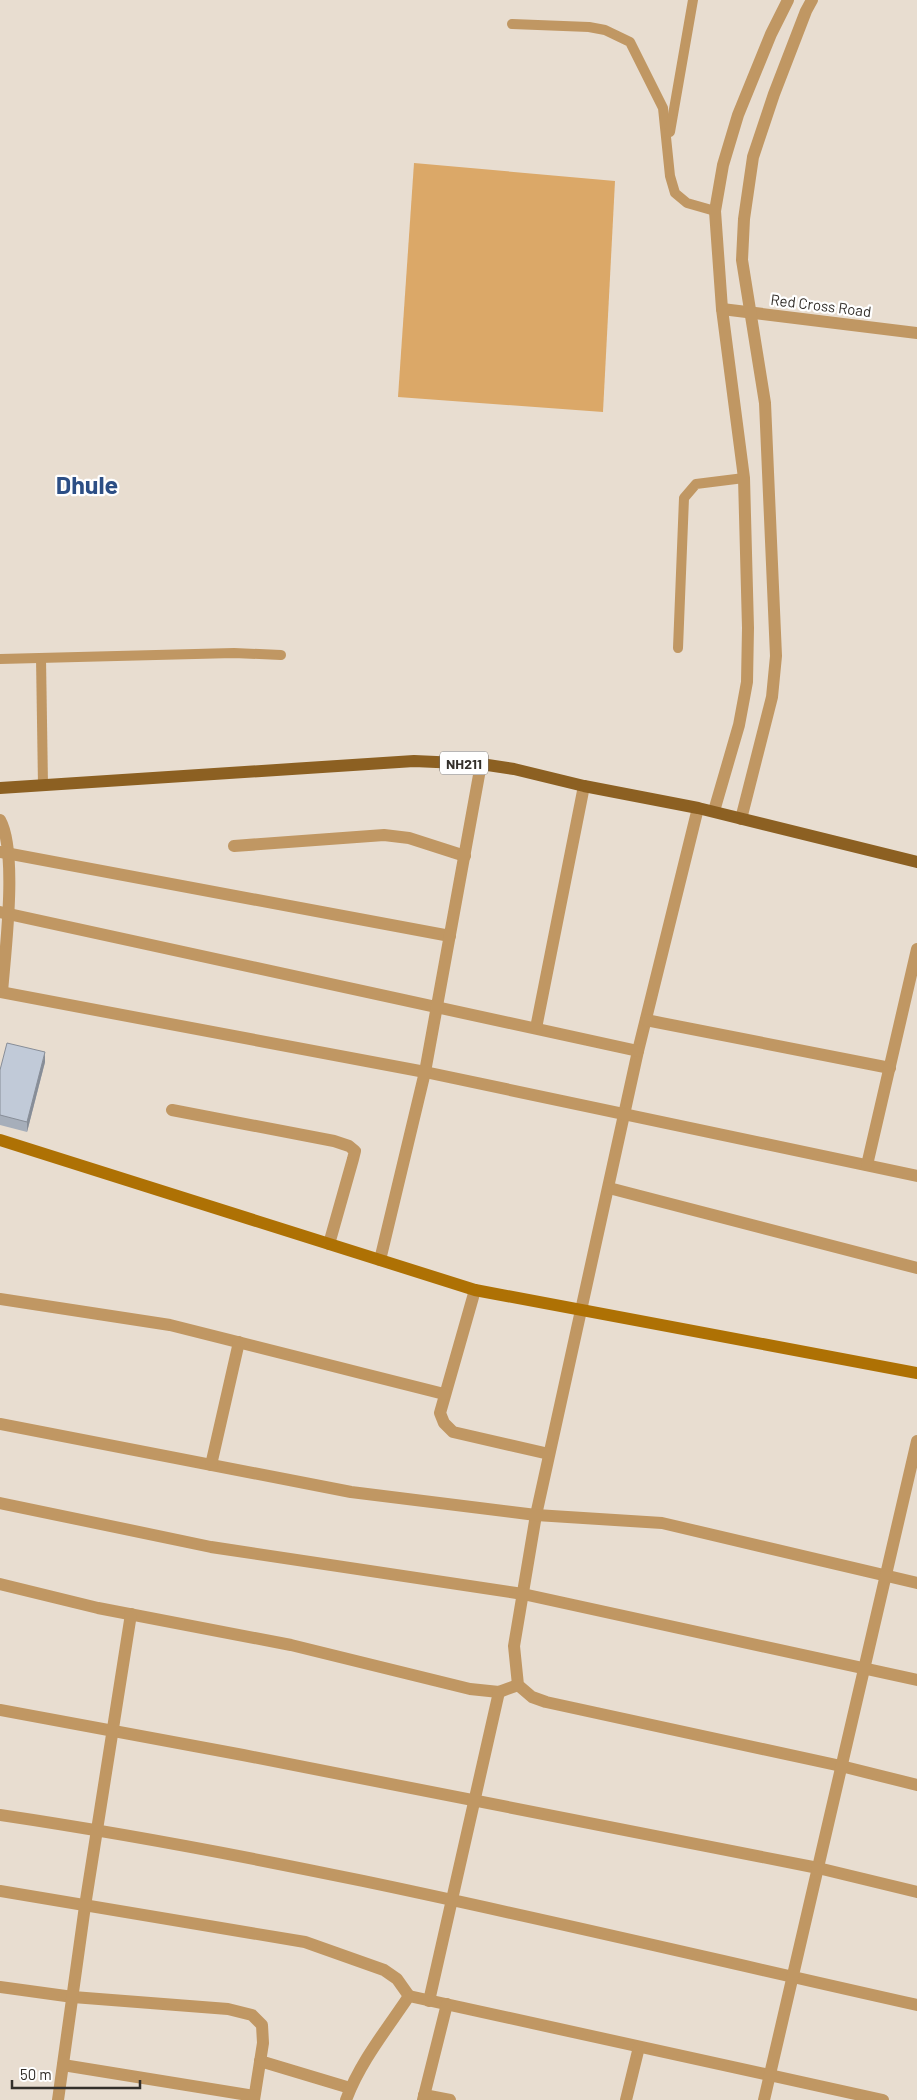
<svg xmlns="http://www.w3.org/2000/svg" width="917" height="2100" font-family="Barlow,sans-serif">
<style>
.pitch{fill:#dba868}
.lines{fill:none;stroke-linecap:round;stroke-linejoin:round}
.service{stroke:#c09763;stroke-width:10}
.minor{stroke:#c09763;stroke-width:12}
.tertiary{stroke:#c09763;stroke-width:12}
.secondary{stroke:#ae7104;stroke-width:12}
.primary{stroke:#8c6022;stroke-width:12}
.wall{fill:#a6aeba}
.shaded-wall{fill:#878d97}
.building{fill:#c1cad8;stroke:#878d97}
.labels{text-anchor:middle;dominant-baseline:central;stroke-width:4.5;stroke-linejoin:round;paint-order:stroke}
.shield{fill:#fff;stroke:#706d6a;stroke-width:1}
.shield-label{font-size:14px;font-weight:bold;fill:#332f2a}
.street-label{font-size:15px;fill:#332f2a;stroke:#fff}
.town-label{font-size:25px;font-weight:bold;fill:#2c4e85;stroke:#fff}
</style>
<rect width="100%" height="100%" fill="#e8ddd0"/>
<path class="pitch" d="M414,163L615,181L603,412L398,397Z"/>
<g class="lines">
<g class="service">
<path d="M512,24L589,27L605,30L630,42L663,108L670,176L675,193L687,203L715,211"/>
<path d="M670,132L693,0"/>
<path d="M678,648L684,498L696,484L744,478"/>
<path d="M41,658L43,785"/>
<path d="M0,659L234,653L281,655"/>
</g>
<g class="minor">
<path d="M698,808L638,1051L536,1515L514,1646L518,1685L532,1697L546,1702L841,1766L917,1785"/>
<path d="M0,820C18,852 5,953 2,992"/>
<path d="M234,846L384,835L409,838L465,856"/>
<path d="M0,852L450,936"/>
<path d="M0,912L638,1051"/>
<path d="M0,992L425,1072L917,1176"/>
<path d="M646,1020L890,1068"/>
<path d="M536,1028L584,786"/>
<path d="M172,1110L334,1141L349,1146L355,1151L353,1159L329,1244"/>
<path d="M867,1165L917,949"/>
<path d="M609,1188L917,1268"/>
<path d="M380,1260L425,1072L481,764"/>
<path d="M475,1290L440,1413L444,1423L453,1432L549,1454"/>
<path d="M0,1299L170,1325L444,1394"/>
<path d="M0,1424L351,1492L536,1515L662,1523L917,1583"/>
<path d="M211,1465L239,1342"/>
<path d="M0,1503L211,1547L523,1594L917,1680"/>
<path d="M0,1584L98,1608L291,1645L470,1689L499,1692L518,1685"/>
<path d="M0,1710L243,1755L818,1868L917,1892"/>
<path d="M0,1815C309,1861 612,1937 917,2005"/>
<path d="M0,1891L305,1942L384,1970L397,1979L409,1996"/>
<path d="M0,1987L73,1997L228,2009L252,2015L262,2025L263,2043L254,2100"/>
<path d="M429,2001L499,1692"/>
<path d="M260,2061L350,2088"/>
<path d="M63,2065L254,2096"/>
<path d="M424,2095L450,2100"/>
<path d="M58,2100L85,1906L131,1614"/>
<path d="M346,2100C360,2062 387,2029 409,1996L883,2100"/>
<path d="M423,2100L447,2004"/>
<path d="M626,2100L639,2047"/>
<path d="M764,2100L917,1441"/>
</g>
<g class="tertiary">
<path d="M722,309L917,333"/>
<path d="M714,811L739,725L747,682L748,628L744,478L722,309L715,211L723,165L738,115L771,34L788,0"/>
<path d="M741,819L772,697L776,656L765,403L742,260L744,219L753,157L774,94L806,11L812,0"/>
</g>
<path class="secondary" d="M0,1140L475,1290L917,1373"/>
<path class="primary" d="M0,788L414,761L481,764L514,769L584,786L698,808L917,862"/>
</g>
<path class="wall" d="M45,1062L27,1132L0,1125V1070Z"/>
<path class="shaded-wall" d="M45,1052V1062L27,1132V1122Z"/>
<path class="building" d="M7,1043L45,1052L27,1122L0,1115V1070Z"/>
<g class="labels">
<rect class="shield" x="440" y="751.5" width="48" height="23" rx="4"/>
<g class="shield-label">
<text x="464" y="763">NH211</text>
</g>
<g class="street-label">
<text transform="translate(821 305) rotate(7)">Red Cross Road</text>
</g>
<g class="town-label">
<text x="87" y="484">Dhule</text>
</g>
</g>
<path d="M12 2080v8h128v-8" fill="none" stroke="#332f2a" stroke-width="2.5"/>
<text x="20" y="2080" font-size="15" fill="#332f2a" stroke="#ffffff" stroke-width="4" paint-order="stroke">50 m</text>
</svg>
